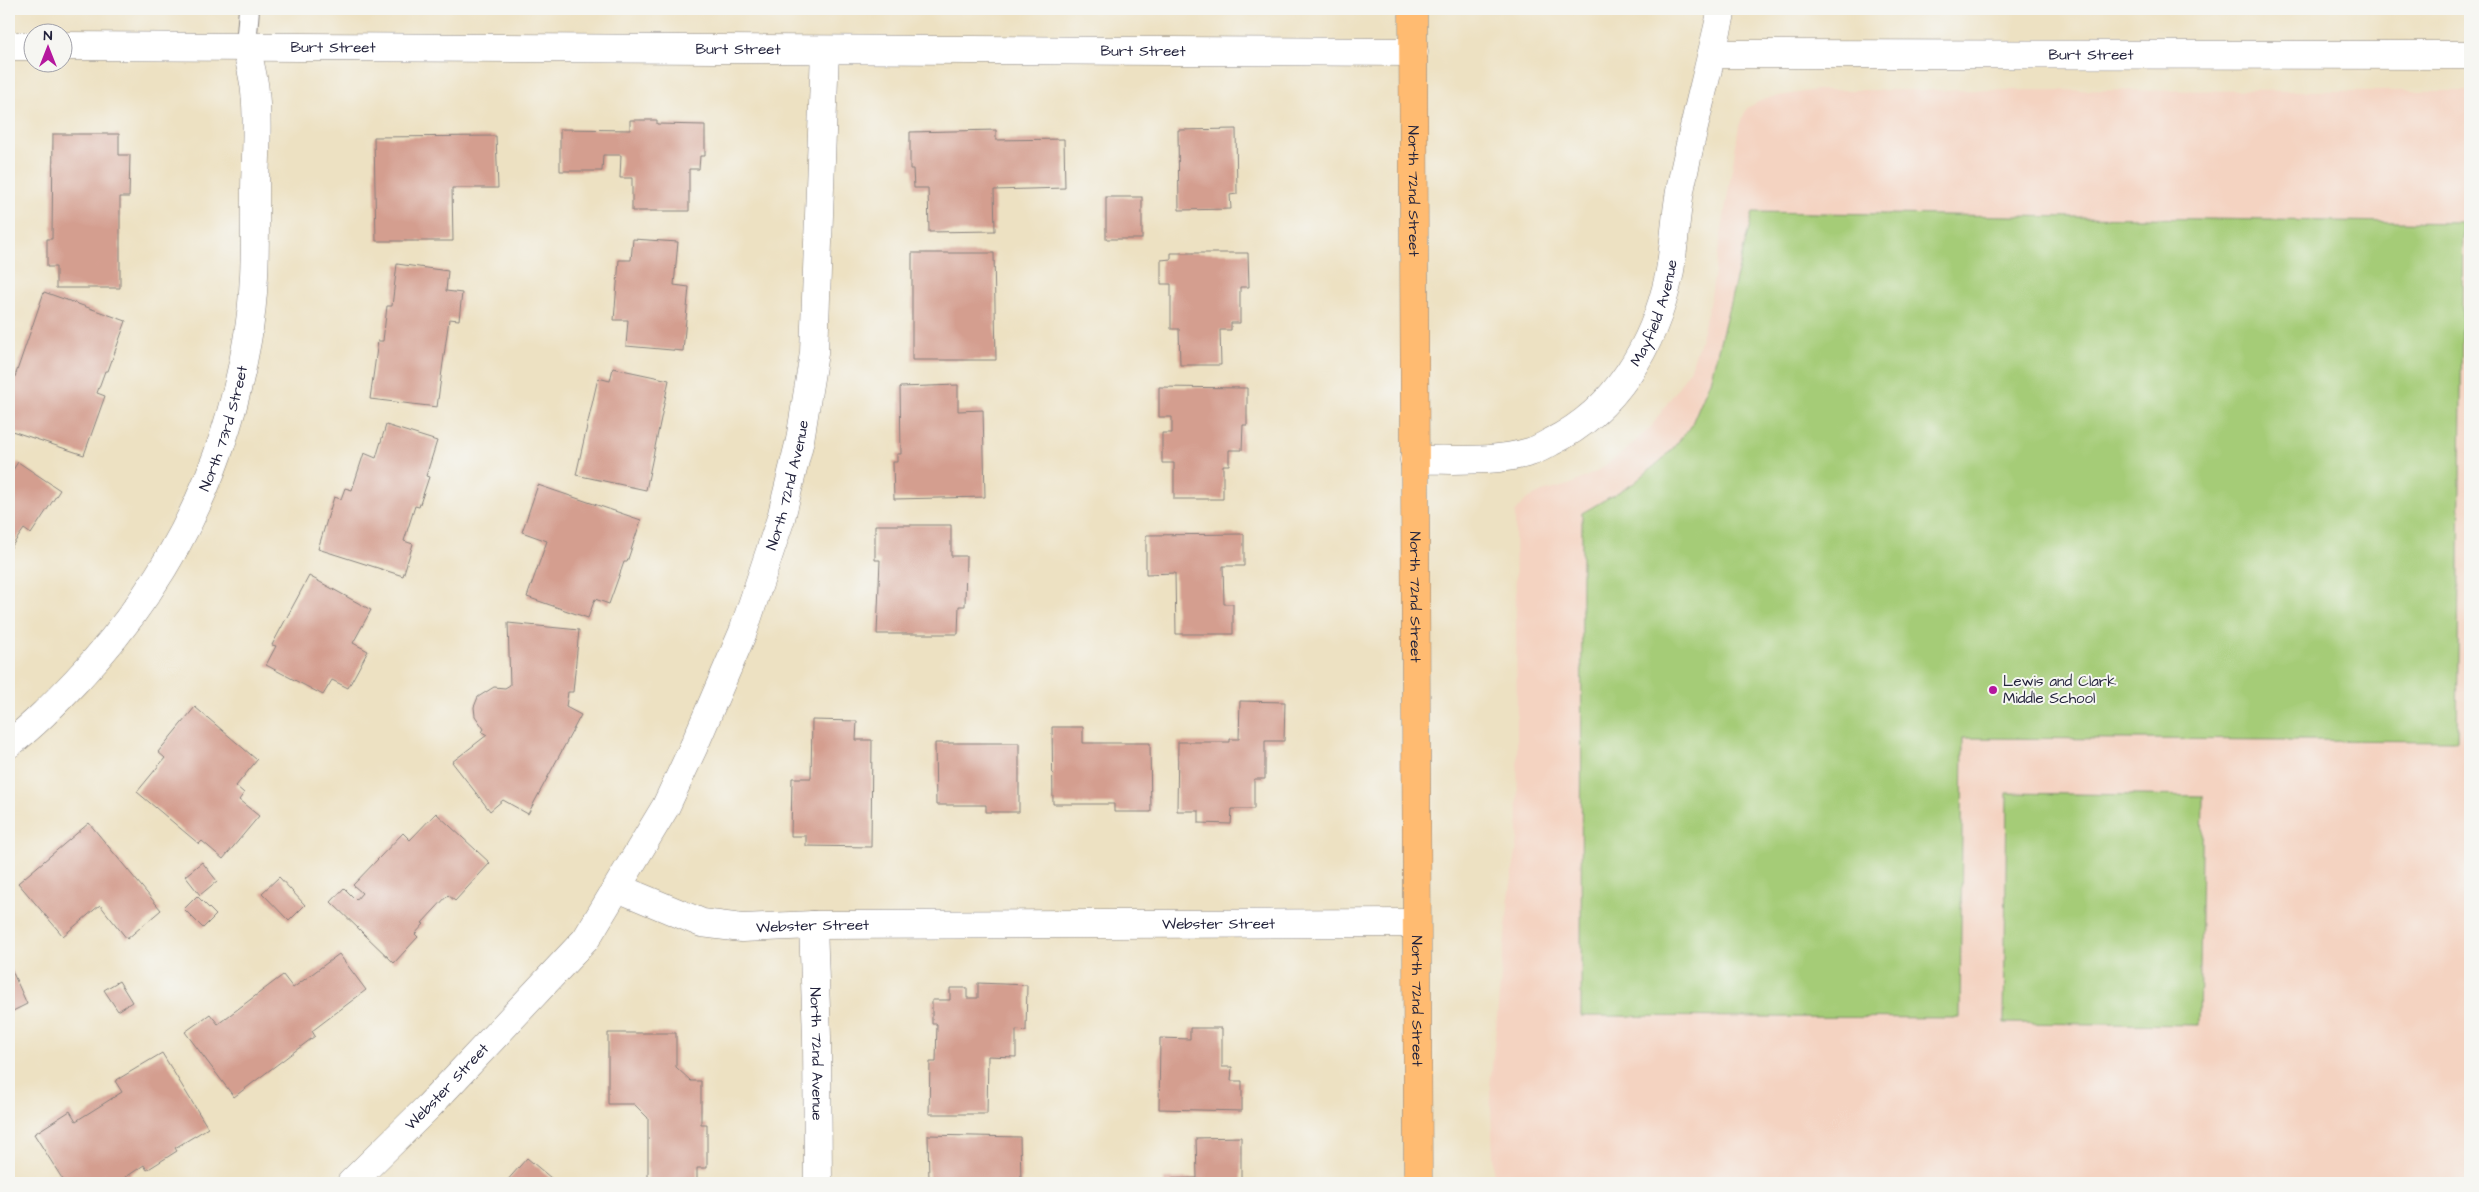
<svg xmlns="http://www.w3.org/2000/svg" width="2479" height="1192" font-family="'Architects Daughter',sans-serif">
<style>
.built{fill:#f4d3c1}
.green{fill:#a5cc77;stroke:#647759}
.building{fill:#d49e8f}
.lines{fill:none;stroke-linecap:round;stroke-linejoin:round}
.service-casing{stroke:#88827e;stroke-width:22}
.minor-casing{stroke:#88827e;stroke-width:29}
.primary-casing{stroke:#88827e;stroke-width:29}
.service{stroke:#fff;stroke-width:20}
.minor{stroke:#fff;stroke-width:28}
.primary{stroke:#ffbb71;stroke-width:28}
.poi-dot{fill:#b5179e;stroke:#f6f6f2;stroke-width:2}
.labels{text-anchor:middle;dominant-baseline:central;stroke-width:4;stroke-linejoin:round;paint-order:stroke}
.street-label{font-size:15px;fill:#22223b;stroke:#f6f6f2}
.poi-label{font-size:15px;fill:#22223b;stroke:#f6f6f2;text-anchor:start}
</style>
<rect width="100%" height="100%" fill="#f6f6f2"/>
<filter id="ink" filterUnits="userSpaceOnUse"><feTurbulence type="fractalNoise" baseFrequency=".02" numOctaves="2"/><feDisplacementMap in="SourceGraphic" scale="10" xChannelSelector="R" yChannelSelector="G"/><feConvolveMatrix kernelMatrix="1 2 1 2 8 2 1 2 1" color-interpolation-filters="sRGB"/></filter>
<filter id="wash" filterUnits="userSpaceOnUse"><feTurbulence type="fractalNoise" baseFrequency=".0096" numOctaves="4" result="noise"/><feDisplacementMap in="SourceGraphic" scale="20" xChannelSelector="R" yChannelSelector="G"/><feGaussianBlur stdDeviation="1.12" result="paint"/><feColorMatrix in="noise" values="0 0 0 0 0 0 0 0 0 0 0 0 0 0 0 0 0 1.4 0 .05"/><feComposite in="paint" operator="in"/></filter>
<g filter="url(#wash)">
<rect width="100%" height="100%" fill="#ede1c2"/>
<path class="built" d="M1816,90L2470,91V1183H1494L1490,1086L1509,897L1518,839L1515,513L1526,500L1542,492L1569,485L1596,472L1627,449L1651,427L1673,395L1691,368L1702,334L1711,296L1739,126L1747,108L1766,98Z"/>
<g class="green">
<path d="M1753,212L2463,223L2457,741L1963,738L1960,1018L1581,1016L1582,513L1634,483L1666,456L1690,428L1710,381Z"/>
<path d="M2007,793L2203,796L2199,1025L2004,1023Z"/>
</g>
<g id="blocks">
<g class="building">
<path d="M630,120H657V124L705,125V156H700L699,169H689V211H632V178H620L621,155H603L602,171H560V129L630,130Z"/>
<path d="M1236,129L1237,194L1230,195L1231,209L1179,210L1178,130Z"/>
<path d="M996,130V140L1064,139L1065,188L994,190L995,231L929,232L928,188H914L913,169H910V132Z"/>
<path d="M53,134H119V155H130L129,197H120V288H56V267H47V239H52Z"/>
<path d="M496,136L498,188H452L453,241H376L374,137Z"/>
<rect x="1106" y="197" width="36" height="42"/>
<path d="M633,239L678,242L674,285L689,287L683,351L626,346L628,320H614L619,260H631Z"/>
<path d="M912,253H994L996,360H912Z"/>
<path d="M1171,253H1248L1249,287H1240V323H1231V330H1220L1221,365H1180L1179,329H1171V284H1161V260L1171,259Z"/>
<path d="M397,264L448,271L446,291L462,293L459,320L449,319L437,407L370,399L378,341H383L387,306H392Z"/>
<path d="M44,292L126,321L108,371H105L97,393L105,396L84,455L9,430V394Z"/>
<path d="M613,368L669,380L646,490L576,475L598,378L610,381Z"/>
<path d="M958,385V411L983,410L985,497L894,499L893,462H897V454H901L900,387Z"/>
<path d="M1159,387L1247,388V425H1243L1242,450H1229V465H1223V499H1174V463H1162V433H1172V417H1159Z"/>
<path d="M386,425L437,441L426,476L429,477L419,507L415,506L404,541L413,544L403,576L318,549L334,497L341,499L345,488L352,490L364,453L376,458Z"/>
<path d="M18,462L60,490L31,534L24,529L9,550V476Z"/>
<path d="M538,485L641,520L627,562H624L609,604L595,599L588,618L527,597L547,541L522,532Z"/>
<path d="M875,525H951V556H966L965,606H959L958,634H877L880,560H875Z"/>
<path d="M1244,534V566H1223L1224,604H1233V634H1176L1175,573L1146,574V535Z"/>
<path d="M309,576L371,610L353,643L368,651L348,688L332,680L323,695L266,665L276,646L272,645Z"/>
<path d="M508,623L579,630L573,692H568L566,707L581,715L528,814L503,800L490,811L452,762L487,735L482,732L484,729L475,716L474,707L478,697L494,687L505,688L510,685Z"/>
<path d="M1240,701L1285,702L1284,741H1265V779H1254V809H1232L1231,824L1199,823V811H1177L1178,742H1230V739H1239Z"/>
<path d="M195,707L257,760L236,786L244,793L239,800L259,816L223,859L202,841L199,844L137,792L165,758L158,752Z"/>
<path d="M812,720L857,721L856,740H872L871,847L806,846V836H791L792,778H811Z"/>
<path d="M1052,727H1083V743H1150L1151,812H1114V804H1053Z"/>
<path d="M935,743H1019V812H986V805H936Z"/>
<path d="M436,813L490,863L455,901L448,895L422,923L424,924L415,934L418,937L394,963L331,902L344,888L356,900L362,893L353,885L403,833L410,840Z"/>
<path d="M89,823L161,910L127,939L100,905L63,936L18,883Z"/>
<path d="M202,862L217,881L200,895L185,876Z"/>
<path d="M279,877L305,905L289,921L262,893Z"/>
<path d="M197,896L216,915L203,928L184,909Z"/>
<path d="M339,954L366,990L312,1031L315,1036L234,1097L185,1032L210,1014L218,1024L283,975L293,988Z"/>
<path d="M9,964L27,1004L9,1013Z"/>
<path d="M119,981L132,1002L118,1011L104,990Z"/>
<path d="M978,983L1027,985L1026,1031L1016,1030V1057L988,1056L987,1114H929L930,1062H936L937,1024H932V1000H950V988H967V998H978Z"/>
<path d="M1190,1028H1222V1067H1232L1231,1081H1242V1111L1159,1109L1160,1038L1190,1039Z"/>
<path d="M608,1033H676V1067L691,1081H701V1124H707V1168H697V1183H648V1118L634,1104H608Z"/>
<path d="M162,1053L208,1128L175,1148L177,1151L147,1170L144,1165L120,1181L121,1183H65L34,1134L70,1111L76,1121L122,1092L115,1081Z"/>
<path d="M928,1135L1020,1137L1021,1183H936V1181H929Z"/>
<path d="M1241,1137V1183H1164V1179L1197,1178L1196,1138Z"/>
<path d="M527,1158L557,1183H505Z"/>
</g>
</g>
</g>
<g filter="url(#ink)">
<use href="#blocks" fill-opacity="0" stroke="#88827e" stroke-width="1"/>
<g class="lines">
<g class="service-casing">
<path id="service" d="M246,46L249,9"/>
</g>
<g class="minor-casing">
<g id="minor">
<path d="M9,46H32"/>
<path id="s1" d="M62,46L1414,52"/>
<path id="s2" d="M1712,54L2470,55"/>
<path id="s3" d="M1414,460C1452,459 1493,463 1530,452C1537,450 1544,446 1551,442C1616,410 1654,345 1669,276C1675,246 1675,215 1681,186C1693,126 1709,68 1722,9"/>
<path id="s4" d="M9,744C34,725 55,703 77,680C168,584 225,472 247,341C256,292 255,242 255,193C255,160 259,125 255,92C254,77 249,61 246,46"/>
<path id="s5" d="M618,888L702,923L742,928L813,925L1415,923"/>
<path id="s6" d="M813,925L817,1037L818,1183"/>
<path id="s7" d="M351,1183L429,1106L586,939L666,806L694,746L743,632L781,518L800,440L814,353L825,50"/>
</g>
</g>
<g class="primary-casing">
<g id="primary">
<path id="s8" d="M1413,9L1418,1183"/>
</g>
</g>
<use href="#service" class="service"/>
<use href="#minor" class="minor"/>
<use href="#primary" class="primary"/>
</g>
</g>
<circle class="poi-dot" cx="1993" cy="690" r="5"/>
<g class="labels">
<g class="street-label">
<text stroke="none"><textPath href="#s1" startOffset="271">Burt Street</textPath></text>
<text stroke="none"><textPath href="#s1" startOffset="676">Burt Street</textPath></text>
<text stroke="none"><textPath href="#s1" startOffset="1081">Burt Street</textPath></text>
<text stroke="none"><textPath href="#s2" startOffset="379">Burt Street</textPath></text>
<text stroke="none"><textPath href="#s8" startOffset="182">North 72nd Street</textPath></text>
<text stroke="none"><textPath href="#s3" startOffset="311">Mayfield Avenue</textPath></text>
<text stroke="none"><textPath href="#s4" startOffset="388">North 73rd Street</textPath></text>
<text stroke="none"><textPath href="#s7" startOffset="838">North 72nd Avenue</textPath></text>
<text stroke="none"><textPath href="#s8" startOffset="588">North 72nd Street</textPath></text>
<text stroke="none"><textPath href="#s5" startOffset="608">Webster Street</textPath></text>
<text stroke="none"><textPath href="#s5" startOffset="202">Webster Street</textPath></text>
<text stroke="none"><textPath href="#s8" startOffset="992">North 72nd Street</textPath></text>
<text stroke="none"><textPath href="#s6" startOffset="129">North 72nd Avenue</textPath></text>
<text stroke="none"><textPath href="#s7" startOffset="136">Webster Street</textPath></text>
</g>
<g class="poi-label">
<text x="2003" y="681">Lewis and Clark<tspan x="2003" dy="17">Middle School</tspan></text>
</g>
</g>
<rect width="2479" height="1192" fill="none" stroke="#f6f6f2" stroke-width="30"/>
<g transform="translate(48 48)"><circle r="24" fill="#f6f6f2" stroke="#a1a1a9"/>
<path d="M0-4L9 19L0 12L-9 19Z" fill="#b5179e"/>
<text y="-8" font-size="14" font-weight="bold" text-anchor="middle" fill="#22223b">N</text>
</g>
</svg>
